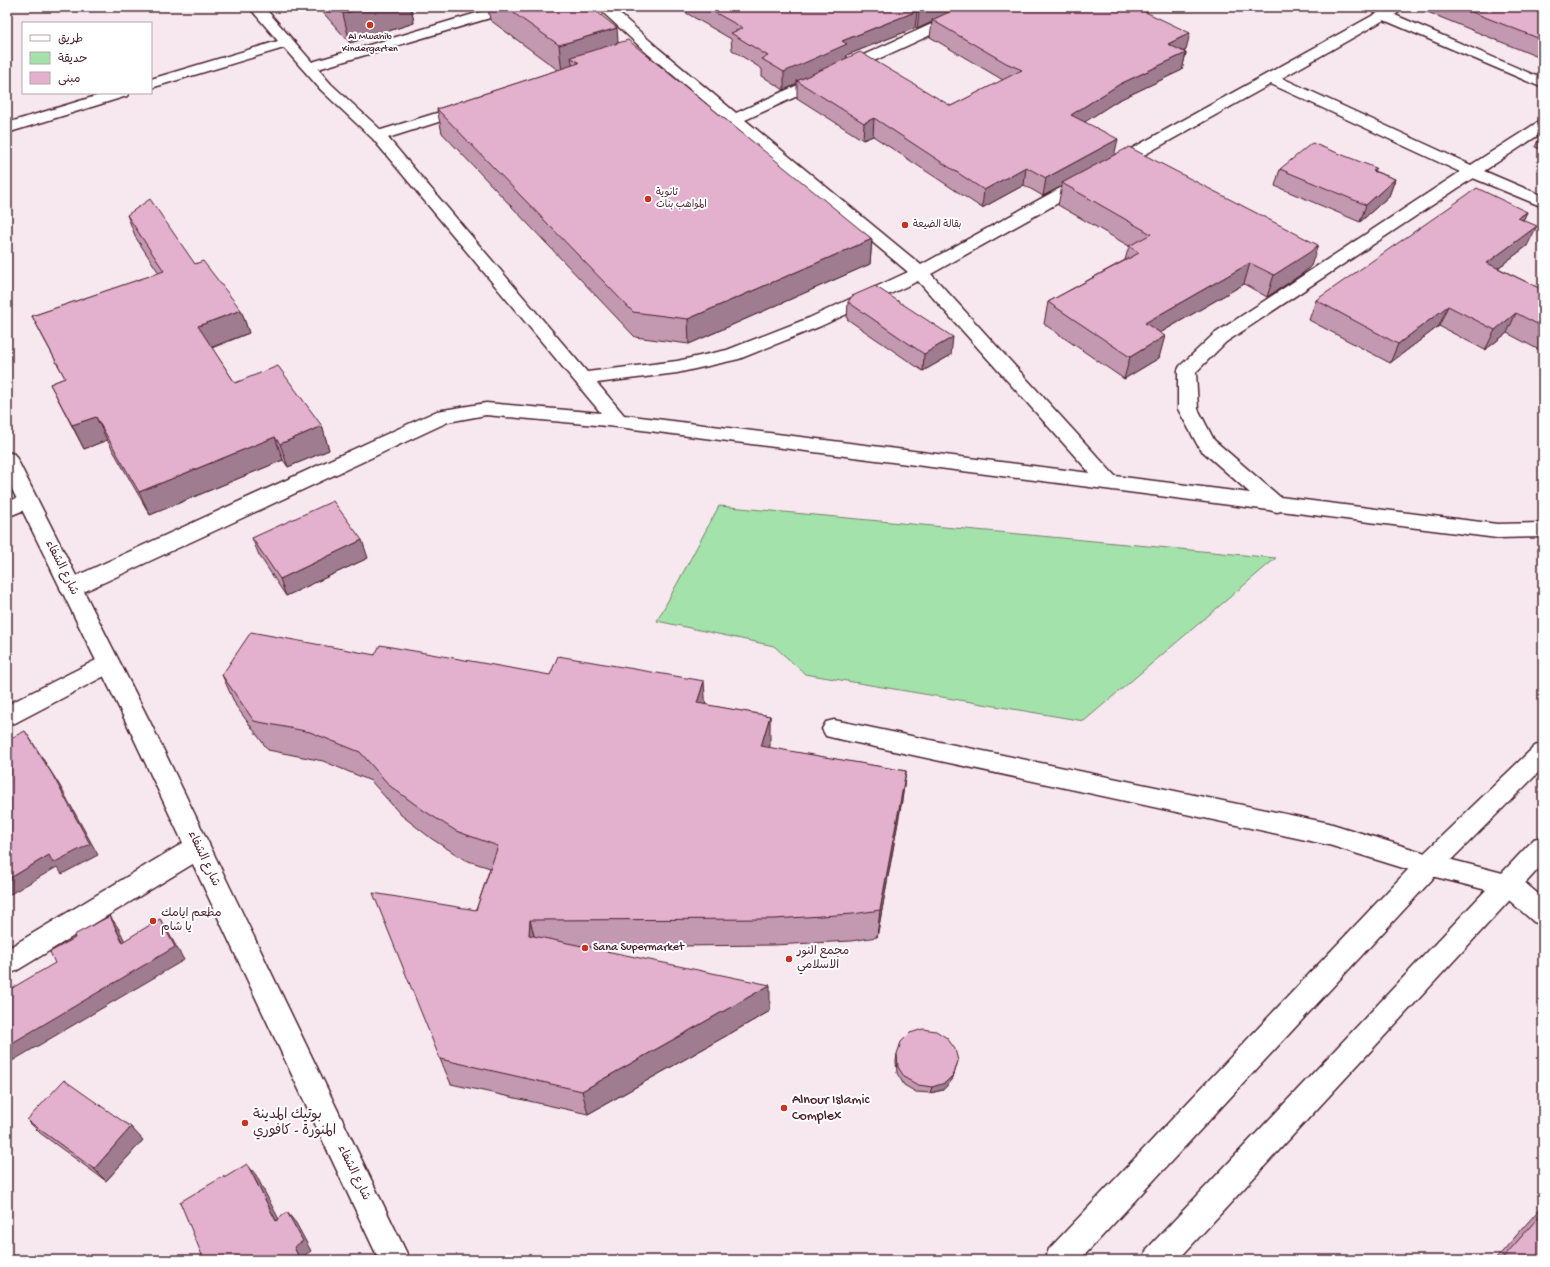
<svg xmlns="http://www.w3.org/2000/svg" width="1550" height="1267" font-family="'Gochi Hand','Playpen Sans Arabic',sans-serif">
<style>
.green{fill:#a3e2aa;stroke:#76806a}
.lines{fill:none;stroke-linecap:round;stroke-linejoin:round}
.lane-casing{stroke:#4a1f2b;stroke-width:3}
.street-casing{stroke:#4a1f2b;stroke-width:3}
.secondary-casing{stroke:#4a1f2b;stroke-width:3}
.lane{fill:#fff;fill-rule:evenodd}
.street{fill:#fff;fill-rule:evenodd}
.secondary{fill:#fff;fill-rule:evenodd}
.wall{fill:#c398b1;stroke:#4a1f2b;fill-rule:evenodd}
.shaded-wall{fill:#9f7c90;stroke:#4a1f2b}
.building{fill:#e3b1ce;stroke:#4a1f2b}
.poi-dot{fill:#c8321e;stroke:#fff;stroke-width:1.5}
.labels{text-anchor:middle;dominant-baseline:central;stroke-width:4;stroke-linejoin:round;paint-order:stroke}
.far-poi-label{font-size:10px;fill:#4a1f2b;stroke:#fff;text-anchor:start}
.street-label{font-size:12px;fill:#4a1f2b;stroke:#fff}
.poi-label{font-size:12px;fill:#4a1f2b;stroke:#fff;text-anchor:start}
.near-poi-label{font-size:14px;fill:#4a1f2b;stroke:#fff;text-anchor:start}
</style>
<rect width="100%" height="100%" fill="#f7e8f0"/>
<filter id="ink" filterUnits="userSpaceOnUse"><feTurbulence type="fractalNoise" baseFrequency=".025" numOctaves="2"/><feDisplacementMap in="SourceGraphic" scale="8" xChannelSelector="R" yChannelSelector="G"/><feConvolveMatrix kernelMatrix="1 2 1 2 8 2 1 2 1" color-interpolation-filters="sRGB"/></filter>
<g filter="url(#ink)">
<path class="green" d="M719,506L1276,558L1084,721L805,674L774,646L657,621Z"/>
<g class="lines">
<g class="lane-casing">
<path id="lane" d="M834,720L1329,823L1438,857L1441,865L1438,873L1429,876L1329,845L834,738L826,736L822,729L826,722Z"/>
</g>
<g class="street-casing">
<g id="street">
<path d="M249,7H264L312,62L497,7H519L517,10L318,69L331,84L381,130L463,105L468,103L473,105L476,108L473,111L388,138L587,372L677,361L727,350L809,318L908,272L648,54L597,7H612L658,48L736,113L969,7H987L985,10L745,120L921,265L1388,7H1405L1395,15L1543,79V88L1384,20L1282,78L1471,165L1538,122L1543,120V132L1484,171L1543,196V207L1473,178L1226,342L1196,372L1198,409L1214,440L1280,497L1497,524L1543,523V537L1497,538L1281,511L1277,512L1269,510L618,427L486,415L448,422L79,594L71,596L63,594L60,588L63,582L437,411L486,403L601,413L373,139L321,90L284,48L151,88V79L278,41ZM1271,84L1460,172L1214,334L1180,366L1178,370V409L1197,444L1200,449L1250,493L1115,476L931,274ZM918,281L1090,473L624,415L597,383L677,373L739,359L821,326Z"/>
<path d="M106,93H129L127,96L7,133V123Z"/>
<path d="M27,494L34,496L37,501L34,506L7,517V502Z"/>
<path d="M108,655L116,658L119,664L116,670L15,723L7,725V705L100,658Z"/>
<path d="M197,837L206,840L209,848L206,856L16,971L7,975V949L188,840Z"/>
<path d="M1429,854L1518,877L1543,898V925L1534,922L1502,894L1420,873L1417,865L1420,857Z"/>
</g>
</g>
<g class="secondary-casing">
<g id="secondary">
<path d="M7,452L14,454L17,459L152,726L410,1260H379L128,726L7,479Z"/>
<path d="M1543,743V768L1438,873L1080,1260H1045L1049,1249L1420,857L1535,746Z"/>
<path d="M1543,836V864L1178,1260H1143L1147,1249L1534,839Z"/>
</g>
</g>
<use href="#lane" class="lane"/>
<use href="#street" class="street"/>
<use href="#secondary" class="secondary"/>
</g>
<g class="wall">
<path d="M318,7H411L414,23L350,43Z"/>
<path d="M472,7H591L618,43L872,239L870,264L689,344L635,337L442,133L437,109L558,70L490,20L488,8L478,11Z"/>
<path d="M676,7H1135L1186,50L1184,52L1186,53L1182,70L1117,101L1084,122L1115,154L1311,266L1302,274L1267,297L1244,284L1160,333L1159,358L1124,379L1044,324L1048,302L1125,260L1129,246L1058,205L1062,186L1043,196L1024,185L982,208L873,136L863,140L797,98V84L784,90L762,76V69L732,50L731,39ZM932,22L930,37L1003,80L951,106L847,58V55L915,28L917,29Z"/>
<path d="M1426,7H1543V59L1425,11Z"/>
<path d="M1543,130V150L1535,147Z"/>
<path d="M1376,168L1374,171L1395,179L1389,196L1360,222L1275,186L1280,169Z"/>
<path d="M1527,212L1523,220L1527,246L1498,268L1543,290V352L1507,333L1485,350L1439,326L1390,363L1309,320L1316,300Z"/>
<path d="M127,215L195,264L241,310L249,333L212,348L235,383L322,426L329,450L288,467L283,460L150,515L107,440L84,449L50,384L65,378L44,339L32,316L159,273L136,238Z"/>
<path d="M848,302L951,355L923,371L847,319Z"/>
<path d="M252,538L368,558L286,596L259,555Z"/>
<path d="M375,655L706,705L770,716L769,748L906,771L902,800L877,937L851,941L774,945L585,947L770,1011L588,1114L451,1084L440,1059L476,910L490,868L465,860L432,839L401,815L371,781L323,761L268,750L236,706L222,675Z"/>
<path d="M897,1054L956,1068L952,1080L943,1090L930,1093L916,1092L904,1085L897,1073L896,1061Z"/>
<path d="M27,1120L143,1140L106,1181L40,1133Z"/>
<path d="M1543,1205V1260H1495Z"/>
</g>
<g class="shaded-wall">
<path d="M365,7H411L414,23L350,43L343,14Z"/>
<path d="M477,7H488V8L478,11Z"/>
<path d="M930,7H965L932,20V22L917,29L919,12Z"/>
<path d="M917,11L915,28L847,55L846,61L797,81V84L784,90V72L842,41Z"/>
<path d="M617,28L619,55L579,63L571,57L573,69L562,73L559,45Z"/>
<path d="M1190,33L1186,50L1165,61L1168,44Z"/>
<path d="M1186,53L1182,70L1117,101L1068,133L1071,115L1120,84Z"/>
<path d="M874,118L873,136L863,140L864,123Z"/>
<path d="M1118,139L1114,157L1062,183V186L1043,196L1046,178Z"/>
<path d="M1026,167L1024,185L982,208L984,190Z"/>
<path d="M1395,179L1389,196L1360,222L1366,205Z"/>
<path d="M1527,212L1518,231V218Z"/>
<path d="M1537,226L1527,246L1478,283L1487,263Z"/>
<path d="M872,239L870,264L689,344L688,319Z"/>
<path d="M1318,245L1311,266L1302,274L1267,297L1274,275Z"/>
<path d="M1250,263L1244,284L1139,345L1145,323Z"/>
<path d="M1448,306L1439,326L1390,363L1398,344Z"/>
<path d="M241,310L249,333L207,349L198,326Z"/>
<path d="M1516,313L1507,333L1485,350L1495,330Z"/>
<path d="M1165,336L1159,358L1124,379L1130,357Z"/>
<path d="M953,337L951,355L923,371L924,354Z"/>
<path d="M96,417L107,440L84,449L72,425Z"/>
<path d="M322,426L329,450L288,467L280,444Z"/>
<path d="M275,437L283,460L150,515L139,492Z"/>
<path d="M362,540L368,558L286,596L280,579Z"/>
<path d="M704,681L706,711L697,703Z"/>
<path d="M770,716V746L761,776V746Z"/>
<path d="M25,731L33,743L60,786L98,855L62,874L57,867L7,896V880L49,855Z"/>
<path d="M906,771L902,800L877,937L880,910Z"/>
<path d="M110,916L119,929L131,954L122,942Z"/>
<path d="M160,919L168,932L184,960L7,1064V1046Z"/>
<path d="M530,920L537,947L529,935Z"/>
<path d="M770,985V1011L588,1114L582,1091Z"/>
<path d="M958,1061L952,1080L943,1090L930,1093L932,1087Z"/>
<path d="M131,1127L143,1140L106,1181L94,1169Z"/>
<path d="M247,1164L256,1175L285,1231L276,1221Z"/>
<path d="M287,1212L296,1223L311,1251L302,1257L304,1260H300L294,1247Z"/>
</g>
<g class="building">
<path d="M337,7H365L343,14Z"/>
<path d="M505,7H591L617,28L559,45Z"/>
<path d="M705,7H930L919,12L917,11L842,41L847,44L784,72L762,59L768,56L731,33L743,28Z"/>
<path d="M960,7H1135L1190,33L1168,44L1186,53L1120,84L1071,115L1118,139L1046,178L1026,167L984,190L874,118L864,123L797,81L860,52L951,106L1022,70L1006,63L932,20Z"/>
<path d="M1459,7H1543V40Z"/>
<path d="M628,40L872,239L688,319L633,312L437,109L579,63L571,57Z"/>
<path d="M1312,143L1376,168L1373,171L1395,179L1366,205L1280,169Z"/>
<path d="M1129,147L1318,245L1310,252L1274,275L1250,263L1145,323L1165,336L1130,357L1048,302L1139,253L1129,246L1151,234L1062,183Z"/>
<path d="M1477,188L1527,212L1518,218L1537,226L1487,263L1543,290V327L1516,313L1495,330L1448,306L1398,344L1316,300Z"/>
<path d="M150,199L195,264L203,261L241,310L198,326L235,383L278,366L322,426L280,444L275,437L139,492L96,417L72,425L50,384L65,378L32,316L164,271L127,215Z"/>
<path d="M875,286L953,337L924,354L848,302L852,296Z"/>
<path d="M333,501L362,540L280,579L252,538Z"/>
<path d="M251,632L375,655L380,645L550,675L558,656L704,681L697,703L770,716L761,746L906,771L880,910L853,914L774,919L530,920L529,935L770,985L582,1091L440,1059L373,893L476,910L498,846L456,831L423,810L390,786L360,752L310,732L254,721L222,675Z"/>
<path d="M25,731L52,774L90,844L53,863L49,855L7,880V740Z"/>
<path d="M110,916L122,942L160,919L175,947L7,1046V991L55,963L50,952L75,938L74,935Z"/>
<path d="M923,1029L936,1031L947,1038L955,1049L958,1061L954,1074L945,1083L932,1087L918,1085L905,1078L898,1067L897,1054L901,1042L910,1033Z"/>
<path d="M64,1080L131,1127L94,1169L27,1120Z"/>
<path d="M247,1164L276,1221L287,1212L303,1241L294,1247L300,1260H204L180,1202L224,1176V1178Z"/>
<path d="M1543,1212V1260H1501Z"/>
</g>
</g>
<g class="poi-dot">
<circle cx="370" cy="25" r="4"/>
<circle cx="648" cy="199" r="4"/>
<circle cx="905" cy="225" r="4"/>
<circle cx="153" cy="921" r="4"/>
<circle cx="585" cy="948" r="4"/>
<circle cx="789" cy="959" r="4"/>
<circle cx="784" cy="1108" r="4"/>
<circle cx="245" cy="1123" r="4"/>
</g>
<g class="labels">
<g class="far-poi-label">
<text x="370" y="37" text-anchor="middle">Al Mwahib<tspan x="370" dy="12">Kindergarten</tspan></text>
<text x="656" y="193">ثانوية<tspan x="656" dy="12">المواهب بنات</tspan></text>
<text x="913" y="225">بقالة الضيعة</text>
</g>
<g class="street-label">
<text transform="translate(61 568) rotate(63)">شارع الشفاء</text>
<text transform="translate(203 859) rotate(65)">شارع الشفاء</text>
<text transform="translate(353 1173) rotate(64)">شارع الشفاء</text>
</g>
<g class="poi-label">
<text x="161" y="914">مطعم ايامك<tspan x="161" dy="14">يا شام</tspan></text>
<text x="593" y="948">Sana Supermarket</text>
<text x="797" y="952">مجمع النور<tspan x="797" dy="14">الاسلامي</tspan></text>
</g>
<g class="near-poi-label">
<text x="792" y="1100">Alnour Islamic<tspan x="792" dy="16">Complex</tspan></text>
<text x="253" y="1115">بوتيك المدينة<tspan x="253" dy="16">المنورة - كافوري</tspan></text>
</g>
</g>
<rect width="1550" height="1267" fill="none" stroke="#fff" stroke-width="24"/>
<rect x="12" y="12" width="1526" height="1243" fill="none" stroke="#4a1f2b" stroke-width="1.5" filter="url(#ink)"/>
<rect x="22" y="22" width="130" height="72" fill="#ffffff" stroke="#b7a5aa"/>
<rect x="30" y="35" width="20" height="6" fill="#ffffff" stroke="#b7a5aa"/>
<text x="58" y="42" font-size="12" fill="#4a1f2b">طريق</text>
<rect x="30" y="52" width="20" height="12" fill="#a3e2aa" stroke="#b7a5aa"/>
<text x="58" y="62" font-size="12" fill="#4a1f2b">حديقة</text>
<rect x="30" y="72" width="20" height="12" fill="#e3b1ce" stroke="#b7a5aa"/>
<text x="58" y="82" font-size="12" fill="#4a1f2b">مبنى</text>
</svg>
